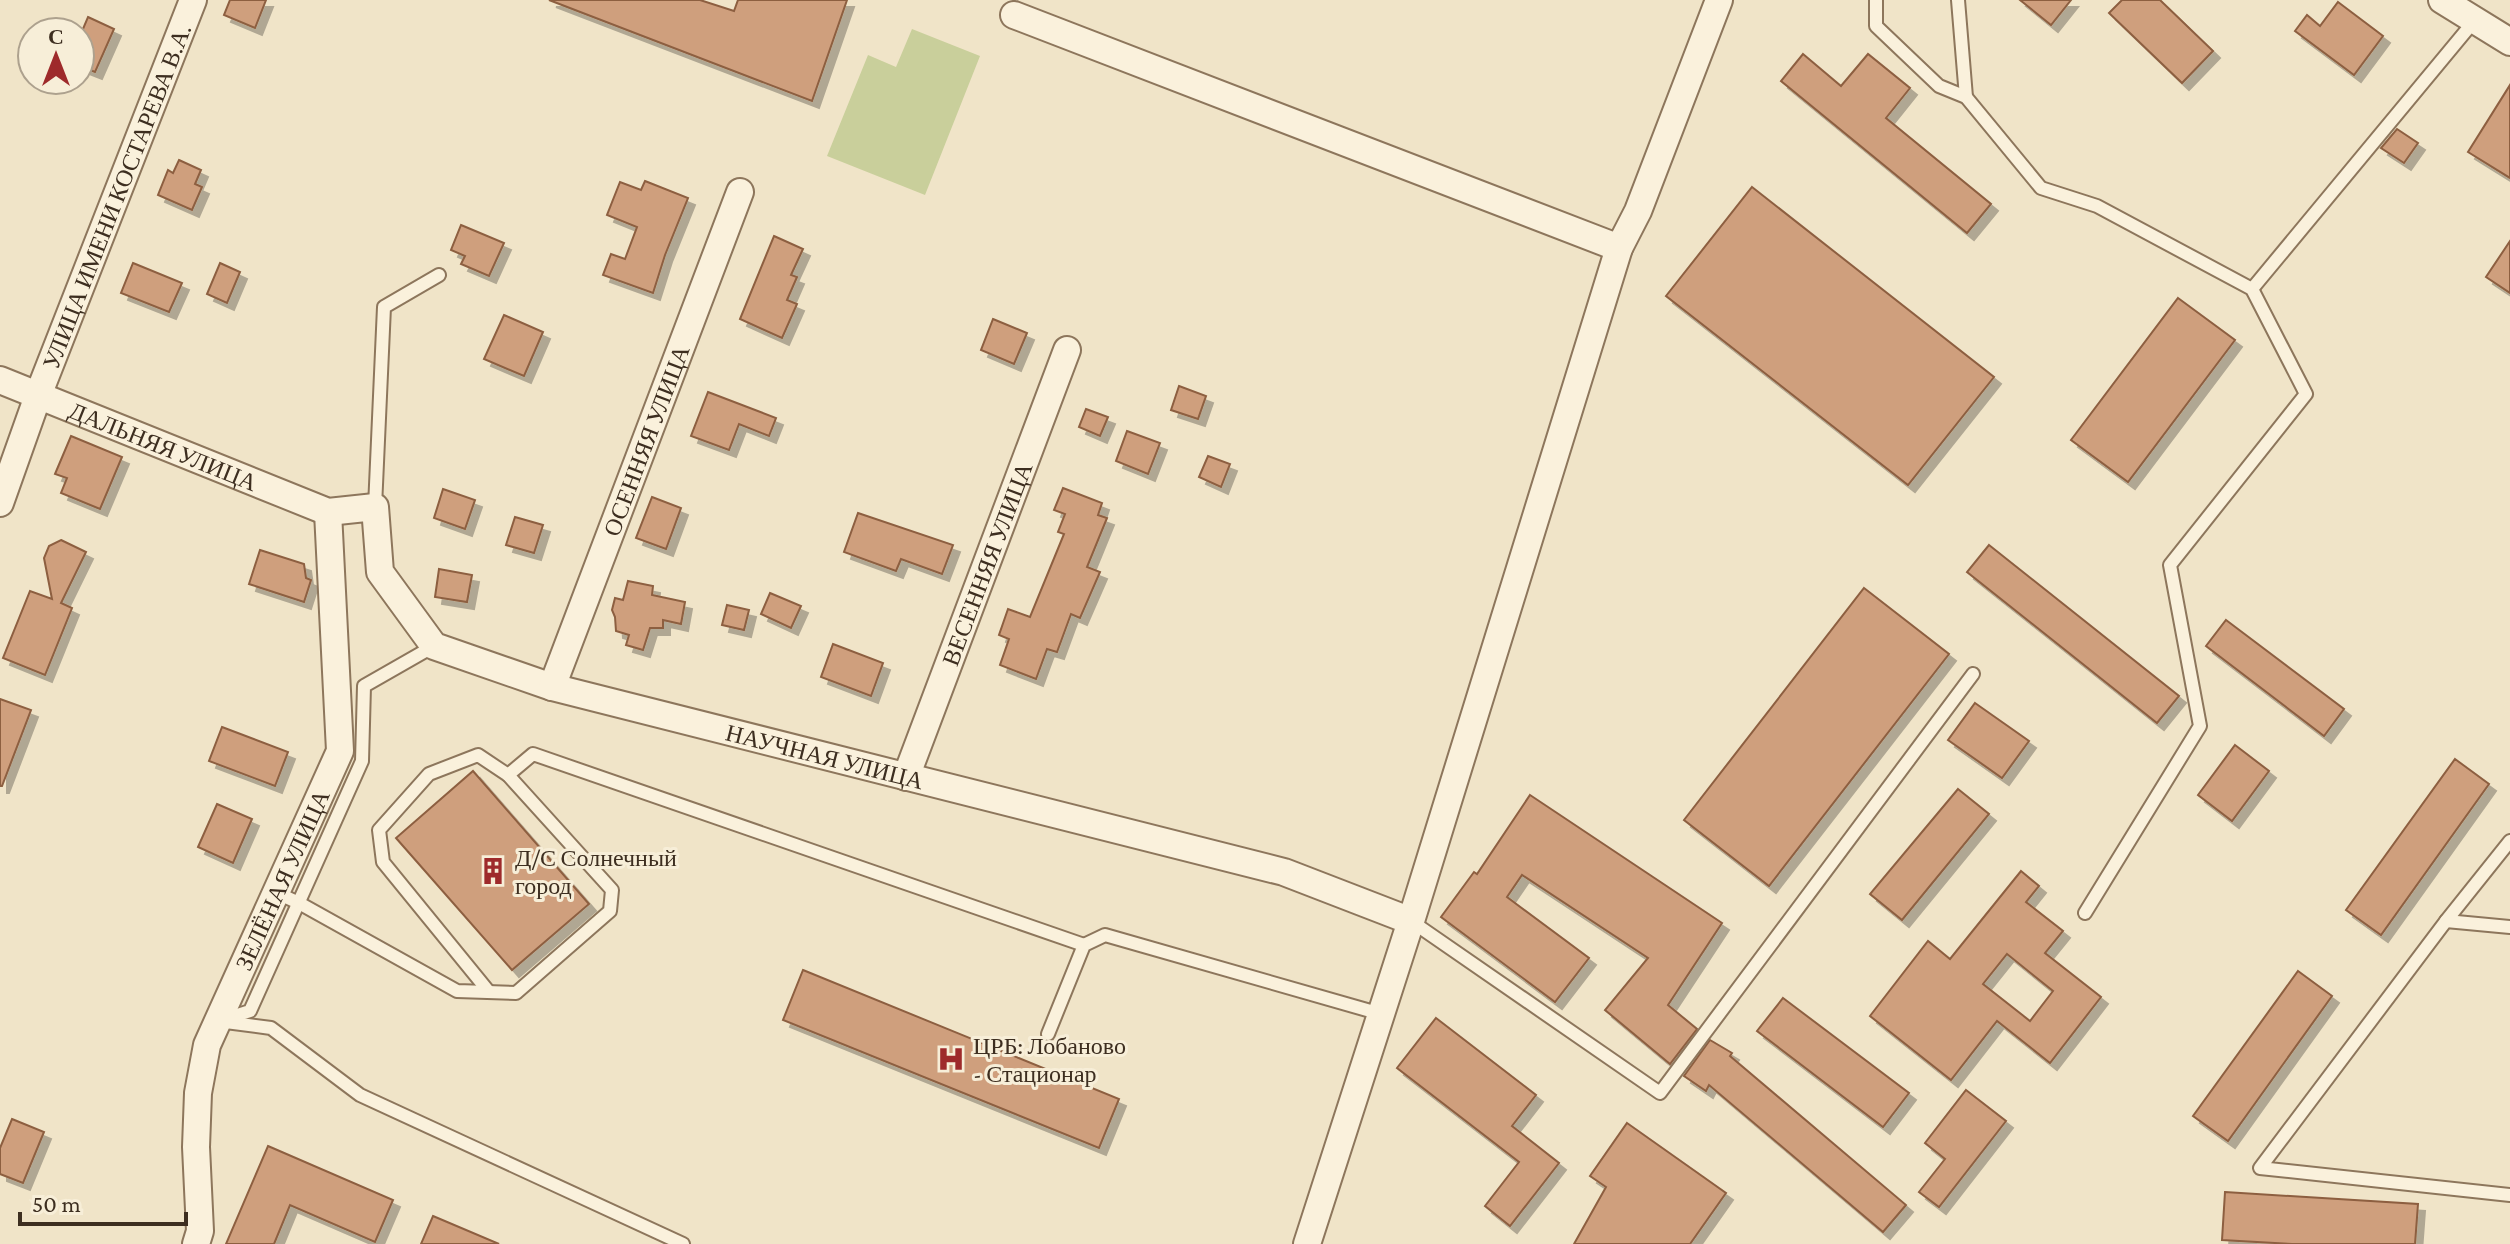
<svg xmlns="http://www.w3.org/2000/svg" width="2510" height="1244" font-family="'Crimson Pro',serif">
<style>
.grass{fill:#c9cf9b}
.building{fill:#cf9f7d;stroke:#8d5f41;stroke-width:2;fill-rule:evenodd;filter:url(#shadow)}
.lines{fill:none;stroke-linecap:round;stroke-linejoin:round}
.service-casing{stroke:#8d765c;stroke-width:16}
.minor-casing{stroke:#8d765c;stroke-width:30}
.service{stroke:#faf1dc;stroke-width:12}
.minor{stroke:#faf1dc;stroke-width:26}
.labels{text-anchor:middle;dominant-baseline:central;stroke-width:6;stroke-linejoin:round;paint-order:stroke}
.street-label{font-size:24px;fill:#3d2e20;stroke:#f7eed8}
.poi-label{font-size:24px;fill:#3d2e20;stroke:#f7eed8;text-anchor:start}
</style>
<defs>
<filter id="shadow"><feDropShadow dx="7" dy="7" stdDeviation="0" flood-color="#0004"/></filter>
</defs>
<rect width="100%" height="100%" fill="#f0e4c8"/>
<path class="grass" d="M912,29L980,56L925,195L827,156L868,55L896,67Z"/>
<g class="building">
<path d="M230,0H266L255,28L224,15Z"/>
<path d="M549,0H700L734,11L738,0H847L812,101Z"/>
<path d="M2020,0H2071L2051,25Z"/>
<path d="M2122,0H2160L2213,51L2182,83L2109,13Z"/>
<path d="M2338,2L2383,36L2354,75L2295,31L2307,15L2320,26Z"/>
<path d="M88,17L114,29L95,72L80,66V36Z"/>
<path d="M1803,54L1841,86L1868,54L1910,88L1886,118L1991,204L1967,233L1781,81Z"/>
<path d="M2510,85V178L2468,152Z"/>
<path d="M2397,129L2418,143L2404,163L2381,148Z"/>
<path d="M179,160L201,170L195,184L202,187L192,210L158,195L168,170L173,173Z"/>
<path d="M645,181L688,198L665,255L653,293L603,275L611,254L625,259L637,227L607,215L620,182L641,190Z"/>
<path d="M1752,187L1994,377L1908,485L1666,296Z"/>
<path d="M461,225L504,243L489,276L461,264L465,256L451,250Z"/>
<path d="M774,236L803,249L791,275L797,277L787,300L797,304L782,338L740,319Z"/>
<path d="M2510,241V293L2486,277Z"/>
<path d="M133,263L182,283L169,312L121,293Z"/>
<path d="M220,263L240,272L227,303L207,294Z"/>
<path d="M2178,298L2235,340L2128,482L2071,440Z"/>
<path d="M504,315L543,332L524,376L484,359Z"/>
<path d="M993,319L1027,333L1014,364L981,350Z"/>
<path d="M1179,386L1206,396L1198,419L1171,410Z"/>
<path d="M708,392L776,418L769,436L739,424L729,450L691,436Z"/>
<path d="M1086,409L1108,417L1100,436L1079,427Z"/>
<path d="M1127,431L1160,443L1148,474L1116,461Z"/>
<path d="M71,436L122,457L100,509L61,493L67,478L55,474Z"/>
<path d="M1208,456L1230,464L1221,487L1199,477Z"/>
<path d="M1063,488L1102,503L1098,515L1107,518L1087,567L1100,572L1080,618L1071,614L1057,652L1047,649L1036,679L1000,665L1009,639L999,635L1008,609L1030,617L1064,534L1058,532L1065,514L1054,510Z"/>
<path d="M443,489L475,500L465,529L434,518Z"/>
<path d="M652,497L681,508L666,549L636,538Z"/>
<path d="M858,513L953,545L942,574L901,559L896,571L844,552Z"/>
<path d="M515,517L543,525L534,553L506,545Z"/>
<path d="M61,540L86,552L61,603L72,608L45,675L3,658L30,591L52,599L44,558L49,546Z"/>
<path d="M1989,545L2179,696L2157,723L1967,572Z"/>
<path d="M260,550L304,564L306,578L311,580L304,602L249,584Z"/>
<path d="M439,569L472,575L467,602L435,597Z"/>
<path d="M628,581L653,586L652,595L685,602L681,624L663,620V628H650L643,650L626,645L629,635L616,631L615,617L612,610L615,598L623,600Z"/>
<path d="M1864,588L1949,654L1769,886L1684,820Z"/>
<path d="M770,593L801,606L791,628L761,614Z"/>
<path d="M727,605L749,610L744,630L722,625Z"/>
<path d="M2226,620L2344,709L2324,736L2206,646Z"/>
<path d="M833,644L883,663L871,696L821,677Z"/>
<path d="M0,699L31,710L2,786H0Z"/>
<path d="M1975,703L2029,741L2002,778L1948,740Z"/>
<path d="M222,727L288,752L275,786L209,761Z"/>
<path d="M2235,745L2269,771L2232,821L2198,795Z"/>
<path d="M2455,759L2489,784L2381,935L2346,910Z"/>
<path d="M473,771L589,904L512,970L396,838Z"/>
<path d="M1958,789L1989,814L1902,920L1870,894Z"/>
<path d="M1530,795L1722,923L1668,1005L1697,1029L1670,1064L1605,1010L1648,958L1522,875L1507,897L1589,958L1555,1002L1441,917L1474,872L1477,874Z"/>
<path d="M217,804L252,819L233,863L198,847Z"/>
<path d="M2021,871L2039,886L2026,902L2063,931L2045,953L2101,997L2050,1063L1997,1021L1951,1080L1870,1016L1928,941L1950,959ZM2007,954L2053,991L2030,1021L1983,984Z"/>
<path d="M803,970L1119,1099L1099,1148L783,1020Z"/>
<path d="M2298,971L2332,996L2228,1141L2193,1116Z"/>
<path d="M1783,998L1909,1093L1883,1127L1757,1031Z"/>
<path d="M1436,1018L1536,1095L1512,1126L1559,1163L1510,1226L1485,1206L1519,1162L1397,1068Z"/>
<path d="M1710,1040L1732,1053L1730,1056L1906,1205L1883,1232L1709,1085L1706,1091L1684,1076Z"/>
<path d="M1966,1090L2006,1121L1939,1207L1919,1192L1945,1159L1925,1143Z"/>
<path d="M12,1119L44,1132L23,1183L0,1174V1148Z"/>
<path d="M1627,1123L1726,1193L1690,1244H1574L1606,1187L1590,1176Z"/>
<path d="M268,1146L393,1200L375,1242L290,1205L274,1244H226Z"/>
<path d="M2225,1192L2418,1204L2415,1244H2292L2222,1240Z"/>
<path d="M433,1216L499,1244H421Z"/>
</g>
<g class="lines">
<g class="service-casing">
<g id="service">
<path d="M1876,0V26L1939,86L1966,97L2041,188L2097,206L2252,289L2306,394L2170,565L2200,726L2085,913"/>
<path d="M1958,0L1966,97"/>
<path d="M2252,289L2475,20"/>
<path d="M375,507L384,307L439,275"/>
<path d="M2510,841L2446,921L2260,1168L2510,1195"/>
<path d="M277,893L299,903L457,991L516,993L610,911L612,890L508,775L533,754L1084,945"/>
<path d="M1411,921L1660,1093L1973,674"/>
<path d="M2446,921L2510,927"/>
<path d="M489,992L383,862L379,830L429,774L478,755L508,775"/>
<path d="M225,1019L250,1011L362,761L364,686L434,646"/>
<path d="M218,1021L271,1028L360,1095L683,1244"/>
<path d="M1048,1034L1084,945L1105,935L1381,1014"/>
</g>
</g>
<g class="minor-casing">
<g id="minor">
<path d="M2442,0L2510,42"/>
<path d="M1014,15L1619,248"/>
<path id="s1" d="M0,380L328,512L375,507L380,572L434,646L552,687L1284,872L1411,921"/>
<path id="s2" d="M0,503L39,393L193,0"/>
<path id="s3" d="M552,687L740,192"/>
<path id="s4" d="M906,777L1067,350"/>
<path id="s5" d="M196,1244L200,1231L196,1147L198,1093L207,1045L340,751L328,512"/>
<path d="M1307,1244L1411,921L1619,248L1638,211L1719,0"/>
</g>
</g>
<use href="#service" class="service"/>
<use href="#minor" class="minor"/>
</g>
<defs>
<g id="building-bare" transform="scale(2.16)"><path d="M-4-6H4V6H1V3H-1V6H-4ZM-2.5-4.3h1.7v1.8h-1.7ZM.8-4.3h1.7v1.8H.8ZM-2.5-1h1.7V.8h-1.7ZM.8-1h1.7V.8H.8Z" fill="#9e2a2b" stroke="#f7eed8" stroke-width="2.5" paint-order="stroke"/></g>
<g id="hospital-bare" transform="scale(2.16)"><path d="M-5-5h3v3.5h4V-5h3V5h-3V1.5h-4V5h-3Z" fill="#9e2a2b" stroke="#f7eed8" stroke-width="2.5" paint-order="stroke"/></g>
</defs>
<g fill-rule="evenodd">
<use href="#building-bare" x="493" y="871"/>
<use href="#hospital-bare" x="951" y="1059"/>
</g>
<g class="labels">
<g class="street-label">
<text stroke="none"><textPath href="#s2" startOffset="328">УЛИЦА ИМЕНИ КОСТАРЕВА В.А.</textPath></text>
<text stroke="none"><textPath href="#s3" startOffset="264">ОСЕННЯЯ УЛИЦА</textPath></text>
<text stroke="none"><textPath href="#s1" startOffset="176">ДАЛЬНЯЯ УЛИЦА</textPath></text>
<text stroke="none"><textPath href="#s4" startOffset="228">ВЕСЕННЯЯ УЛИЦА</textPath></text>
<text stroke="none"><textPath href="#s1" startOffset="964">НАУЧНАЯ УЛИЦА</textPath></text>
<text stroke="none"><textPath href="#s5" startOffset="382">ЗЕЛЁНАЯ УЛИЦА</textPath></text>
</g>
<g class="poi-label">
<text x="515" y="857">Д/С Солнечный<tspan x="515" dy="28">город</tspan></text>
<text x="973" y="1045">ЦРБ: Лобаново<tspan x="973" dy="28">- Стационар</tspan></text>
</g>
</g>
<g transform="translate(56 56)"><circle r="38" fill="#f7eed8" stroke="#ada18e" stroke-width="2"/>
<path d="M0-6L14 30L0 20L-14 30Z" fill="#9e2a2b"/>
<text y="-12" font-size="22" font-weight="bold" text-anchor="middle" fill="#3d2e20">С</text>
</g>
<path d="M20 1212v12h166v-12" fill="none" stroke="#3d2e20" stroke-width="4"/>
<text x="32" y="1212" font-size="24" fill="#3d2e20" stroke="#f7eed8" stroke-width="6" paint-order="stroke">50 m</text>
</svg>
